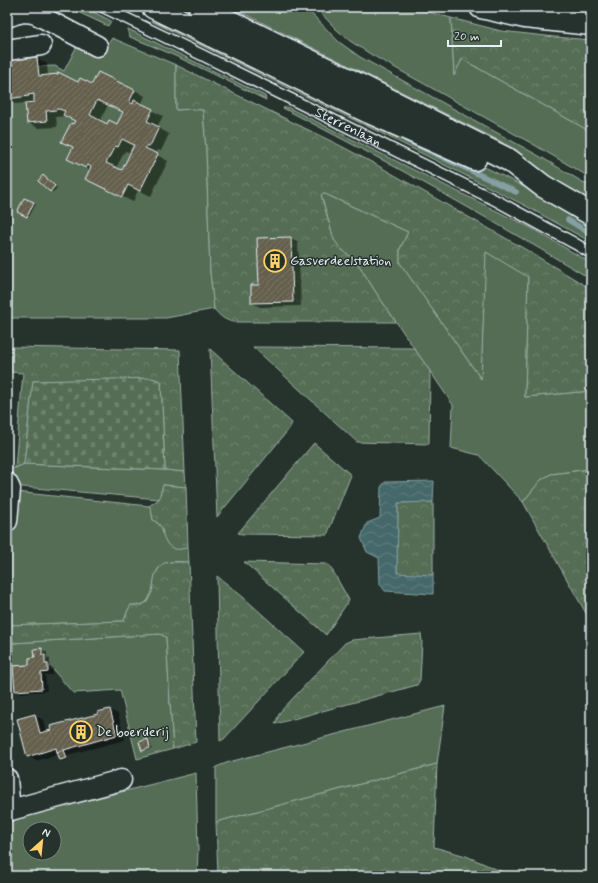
<svg xmlns="http://www.w3.org/2000/svg" width="598" height="883" font-family="Mynerve,sans-serif">
<style>
.green{fill:#546d54;stroke:#9eafa6;fill-rule:evenodd}
.forest{fill:url(#forest-crowns);stroke:#9eafa6}
.cemetery{fill:url(#cemetery-stones);stroke:#9eafa6}
.water{fill:url(#water-waves);stroke:#869fa3}
.shadow{fill:#0007;fill-rule:evenodd}
.lines{fill:none;stroke-linecap:round;stroke-linejoin:round}
.stream{stroke:#869fa3;stroke-width:5.5}
.building{fill:url(#building-hatch);stroke:#e8f1f8;fill-rule:evenodd}
.lane-casing{stroke:#e8f1f8;stroke-width:13}
.street-casing{stroke:#e8f1f8;stroke-width:23}
.secondary-casing{stroke:#e8f1f8;stroke-width:25}
.lane{stroke:#26332d;stroke-width:10}
.street{stroke:#26332d;stroke-width:20}
.secondary{stroke:#26332d;stroke-width:22}
.labels{text-anchor:middle;dominant-baseline:central;stroke-width:3;stroke-linejoin:round;paint-order:stroke}
.street-label{font-size:14px;fill:#e8f1f8;stroke:#26332d}
.poi-label{font-size:14px;fill:#e8f1f8;stroke:#26332d;text-anchor:start}
</style>
<defs>
<pattern id="forest-crowns" width="20" height="18" patternUnits="userSpaceOnUse"><rect width="20" height="18" fill="#546d54"/><path d="M2 6a3 3 0 1 1 6 0M12 15a3 3 0 1 1 6 0" fill="none" stroke="#6d826d"/></pattern>
<pattern id="cemetery-stones" width="16" height="16" patternUnits="userSpaceOnUse"><rect width="16" height="16" fill="#546d54"/><path d="M2 7V4a2 2 0 0 1 4 0v3zM10 15v-3a2 2 0 0 1 4 0v3z" fill="#6d826d"/></pattern>
<pattern id="water-waves" width="16" height="10" patternUnits="userSpaceOnUse"><rect width="16" height="10" fill="#45696b"/><path d="M0 5q4-4 8 0t8 0" fill="none" stroke="#607f81"/></pattern>
<pattern id="building-hatch" width="6" height="6" patternUnits="userSpaceOnUse"><rect width="6" height="6" fill="#65614e"/><path d="M-1 1l2-2M0 6l6-6M5 7l2-2" fill="none" stroke="#7b7868"/></pattern>
</defs>
<rect width="100%" height="100%" fill="#26332d"/>
<filter id="ink" filterUnits="userSpaceOnUse"><feTurbulence type="fractalNoise" baseFrequency=".025" numOctaves="2"/><feDisplacementMap in="SourceGraphic" scale="8" xChannelSelector="R" yChannelSelector="G"/><feConvolveMatrix kernelMatrix="1 2 1 2 8 2 1 2 1" color-interpolation-filters="sRGB"/></filter>
<g filter="url(#ink)">
<g class="green">
<path d="M67,7H84L111,21L108,26Z"/>
<path d="M231,7H305L339,42L360,57L539,156L591,187V203L537,171L500,141Z"/>
<path d="M315,7H409L451,18L454,75L462,59L591,132V178L531,143L372,55L350,41L336,29Z"/>
<path d="M155,12L493,171L542,196L591,224V242L524,205L391,138L151,21Z"/>
<path d="M128,29L265,96L266,100C221,78 177,55 130,37L128,33Z"/>
<path d="M112,38L176,65V110L191,109L203,110L206,149L210,272L214,309L166,318H7V68L55,66L64,71L79,42L102,53Z"/>
<path d="M287,107L531,228L591,263V279C524,239 456,200 388,163C353,145 318,126 283,108Z"/>
<path d="M323,193L408,232L400,249V263L481,379L485,251L528,276L525,397L591,391V469L551,474L541,480L523,502L479,455L451,448L453,405L375,291L357,262L341,249L334,240L321,195Z"/>
<path d="M24,464L165,470L185,472L186,487L163,485L159,499L12,486L7,476V468H15Z"/>
<path d="M15,492L149,506L151,509L153,520L161,526L166,542L181,549L188,547L189,562C181,562 171,560 164,564C149,571 158,593 146,602C142,606 136,605 131,605L128,610L124,621L7,625V582Z"/>
<path d="M160,634L166,637L173,749L137,759L120,690L73,693L48,664L13,666V643Z"/>
<path d="M445,706L437,764L216,822V767L229,762Z"/>
<path d="M196,773L198,850L197,876H7V821ZM30,829H54V853H30Z"/>
</g>
<g class="forest">
<path d="M451,18L501,31L555,37L591,40V132L462,59L454,76Z"/>
<path d="M176,65L339,145L375,164L523,248L591,289V391L525,397L528,277L486,252L481,379L400,263V249L408,232L323,193L321,195L334,240L341,249L357,262L375,291L396,322H233C224,320 220,316 214,309L210,272L206,149L203,110L191,109L176,110Z"/>
<path d="M11,347L180,350L185,472L165,470L161,382L33,381L24,464L15,468L23,373L10,372Z"/>
<path d="M253,347L414,348L430,371L429,444L357,442Z"/>
<path d="M210,349L292,423L289,429L217,517Z"/>
<path d="M314,443L351,475L327,535L242,534L238,533Z"/>
<path d="M591,469V622L523,502L541,480L551,474Z"/>
<path d="M163,485L186,487L188,547C175,552 168,549 163,535C163,532 162,528 160,526C159,523 155,521 153,520L151,509L149,506L159,499Z"/>
<path d="M433,502V575L397,574L398,503Z"/>
<path d="M173,562H189L196,742L173,749L166,637L160,634L13,643L12,635L7,629V625L124,621L128,610L131,605H142L147,602L152,592L155,574L160,567L164,563Z"/>
<path d="M244,562L326,564L330,566L349,600L326,635Z"/>
<path d="M217,576L243,597L304,652L224,739L220,741Z"/>
<path d="M421,634L422,641L420,680L417,685L275,724L280,712L345,643L352,640Z"/>
<path d="M437,764L434,847L466,856L512,876H218L216,822Z"/>
</g>
<path class="cemetery" d="M152,378L161,381L165,470L24,464L33,381Z"/>
<path class="water" d="M434,481L433,502L398,503L397,573L433,575V594L385,591L380,584L379,558L367,552L361,538L367,523L380,518L381,487L385,482Z"/>
<g class="shadow">
<path d="M37,58L47,64L48,76L79,83L135,90L145,96L141,105L163,116L157,127L169,134L161,151L158,150L155,154L168,161L151,196L138,190L133,202L87,179L91,171L69,159L74,148L63,141L74,126L76,121L66,116L56,117L57,127L38,128L28,123L26,103L15,104L7,100V74L14,73ZM108,105L124,112L117,125H107L100,121ZM133,144L135,145L122,171L116,168L125,151L129,152Z"/>
<path d="M43,176L57,188L53,192L51,191Z"/>
<path d="M24,199L36,204L29,217L18,212Z"/>
<path d="M290,238L298,242L301,306L260,307L252,303L260,286Z"/>
<path d="M41,649L47,652V658L50,659V667L53,668V675H45L47,691L21,693L16,690Z"/>
<path d="M110,710L118,714L125,740L67,755L68,759L63,761L60,759L59,754L36,761L28,756L35,715L43,720L46,733Z"/>
<path d="M148,740L150,742L152,749L145,751L143,750Z"/>
</g>
<g class="lines">
<g class="stream">
<path d="M406,140L516,192"/>
<path d="M568,220L591,234"/>
</g>
</g>
<g class="building">
<path d="M37,57L39,76L58,74V72L78,82L80,78L92,84L98,72L135,90L129,102L133,104L134,100L153,109L147,121L159,127L150,146L147,145L145,148L158,154L140,191L128,185L122,197L85,179L91,167L88,165L86,168L67,159L73,147L61,142L71,123L73,124L75,121L63,115L65,111L59,109H56V110L46,111L47,121L27,123L25,103L34,102V94L28,95L29,96L7,99V73L13,72L11,60ZM97,100L123,112L117,124L109,120L107,124L90,115ZM122,139L134,145L122,170L106,163L115,146L118,147Z"/>
<path d="M43,175L55,186L50,192L38,181Z"/>
<path d="M24,198L34,202L27,217L17,212Z"/>
<path d="M291,237L293,302L251,303V285H259L257,238Z"/>
<path d="M42,648V655H45V664H48V672L41,673L42,689L15,691L13,666L29,665V658L35,657L34,649Z"/>
<path d="M110,709L117,735L57,752L56,748L27,757L17,719L35,714L40,733L51,730L50,726L98,714L97,712Z"/>
<path d="M148,739L150,748L142,751L139,742Z"/>
<path d="M64,750L67,758L60,760L57,752Z"/>
</g>
<g class="lines">
<g class="lane-casing">
<g id="lane">
<path id="s1" d="M103,7L204,56L497,201L574,243L591,253"/>
</g>
</g>
<g class="street-casing">
<g id="street">
<path d="M7,17C18,13 25,10 36,14L97,46"/>
<path d="M7,50L41,45"/>
<path d="M7,483L10,489L7,521"/>
<path d="M7,779L10,810"/>
<path d="M7,811L121,780"/>
</g>
</g>
<g class="secondary-casing">
<g id="secondary">
<path d="M153,7L369,112L475,159"/>
<path d="M200,7L357,84L509,160L543,186L591,214"/>
<path d="M481,7L525,17L591,24"/>
</g>
</g>
<use href="#lane" class="lane"/>
<use href="#street" class="street"/>
<use href="#secondary" class="secondary"/>
</g>
</g>
<defs>
<g id="building-ring" transform="scale(1.15)"><circle r="9.5" fill="#26332d" stroke="#ffd166" stroke-width="1.5"/><path d="M-4-6H4V6H1V3H-1V6H-4ZM-2.5-4.3h1.7v1.8h-1.7ZM.8-4.3h1.7v1.8H.8ZM-2.5-1h1.7V.8h-1.7ZM.8-1h1.7V.8H.8Z" fill="#ffd166"/></g>
</defs>
<g fill-rule="evenodd">
<use href="#building-ring" x="275" y="261"/>
<use href="#building-ring" x="81" y="732"/>
</g>
<g class="labels">
<g class="street-label">
<text stroke="none"><textPath href="#s1" startOffset="273">Sterrenlaan</textPath></text>
</g>
<g class="poi-label">
<text x="290" y="261">Gasverdeelstation</text>
<text x="96" y="732">De boerderij</text>
</g>
</g>
<rect width="598" height="883" fill="none" stroke="#26332d" stroke-width="24"/>
<rect x="12" y="12" width="574" height="859" fill="none" stroke="#e8f1f8" stroke-width="1.5" filter="url(#ink)"/>
<g transform="translate(42 841) rotate(27)"><circle r="19" fill="#26332d" stroke="#747f7e"/>
<path d="M0-3L7 15L0 10L-7 15Z" fill="#ffd166"/>
<text y="-6" font-size="11" font-weight="bold" text-anchor="middle" fill="#e8f1f8">N</text>
</g>
<path d="M448 40v6h53v-6" fill="none" stroke="#e8f1f8" stroke-width="2"/>
<text x="454" y="40" font-size="12" fill="#e8f1f8" stroke="#26332d" stroke-width="3" paint-order="stroke">20 m</text>
</svg>
